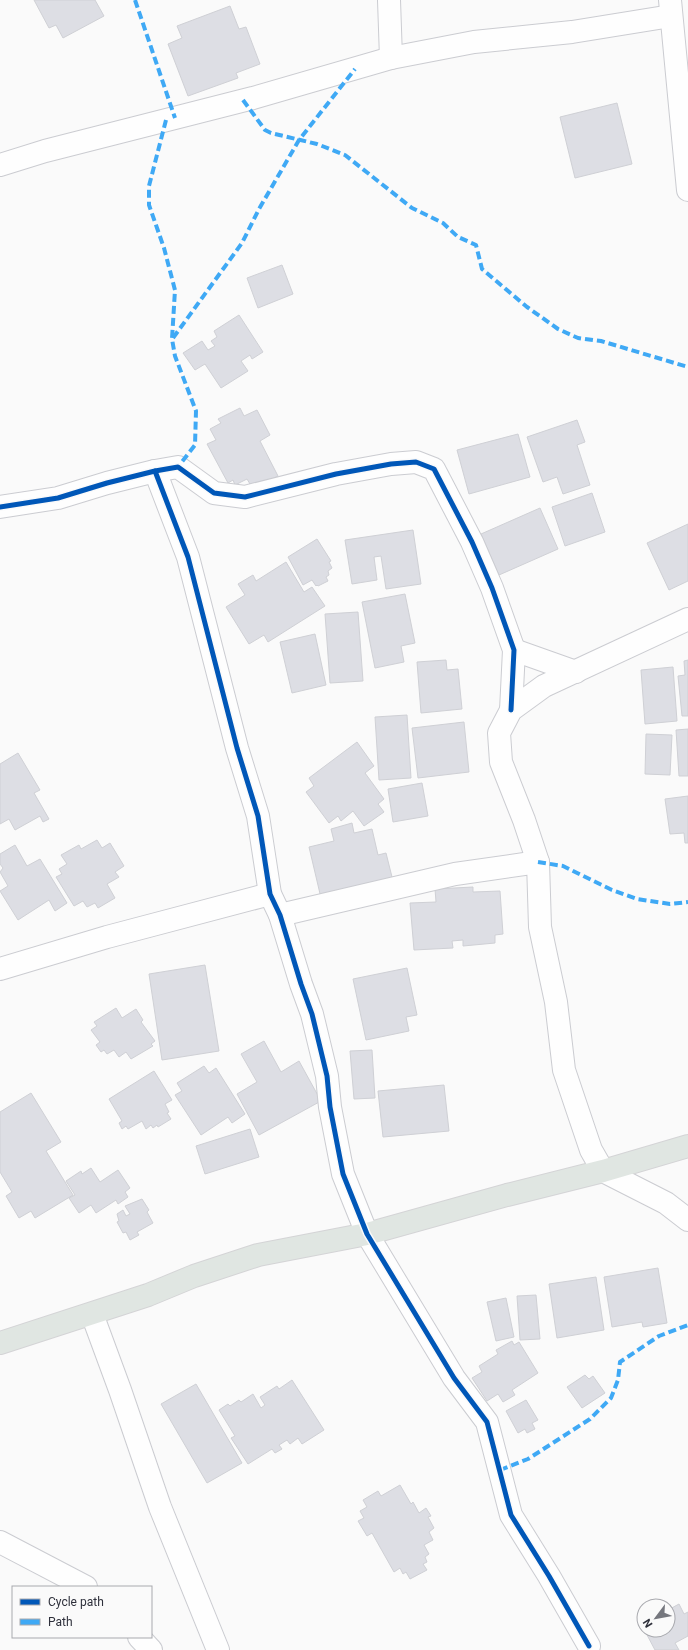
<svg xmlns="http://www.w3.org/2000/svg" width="688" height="1650" font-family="Roboto,sans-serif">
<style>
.building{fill:#dddee4;stroke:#cfd0d5}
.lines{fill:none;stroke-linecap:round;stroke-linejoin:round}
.minor-casing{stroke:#cbccd1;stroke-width:24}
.major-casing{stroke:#d4d4d6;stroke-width:24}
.minor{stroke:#fefefe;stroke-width:22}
.major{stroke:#e0e6e2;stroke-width:22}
.quiet{stroke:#3fa9f5;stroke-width:4;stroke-dasharray:8 4;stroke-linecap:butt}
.cycleway-casing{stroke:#fafafa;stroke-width:8}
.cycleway{stroke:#0057b8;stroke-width:5}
</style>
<rect width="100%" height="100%" fill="#fafafa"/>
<g class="building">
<path d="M34,0H95L104,16L63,38L56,25L49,28Z"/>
<path d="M230,6L239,29L246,27L260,64L236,73L238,78L188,96L168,44L182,38L177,26Z"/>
<path d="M617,103L632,164L575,178L560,117Z"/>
<path d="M282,265L293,294L258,308L247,278Z"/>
<path d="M239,315L263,352L252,359L250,355L241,361L248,371L221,388L205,364L195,370L183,353L202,341L208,350L215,346L211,341L217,337L214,331Z"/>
<path d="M240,408L244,416L257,410L270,435L260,441L278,476L253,489L247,479L235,485L233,480L228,483L207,444L216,440L210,429L221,423L218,419Z"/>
<path d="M577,420L585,442L577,445L590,485L563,494L557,477L543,482L527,437Z"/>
<path d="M518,434L530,477L469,494L457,450Z"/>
<path d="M592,493L605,532L565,546L552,507Z"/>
<path d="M540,508L558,549L499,575L481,534Z"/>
<path d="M688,524V581L669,590L647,543Z"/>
<path d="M413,530L421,584L386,589L381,556L374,557L377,580L352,584L345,540Z"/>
<path d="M317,539L331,561L329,562L332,568L328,571L329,575L326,577L328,581L318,586L317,585L316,586L312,580L303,585L288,557Z"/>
<path d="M286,562L304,592L312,587L325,606L268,642L264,635L249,644L226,607L245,595L238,584L253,575L256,581Z"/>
<path d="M405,594L415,643L401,646L404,662L375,668L362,602Z"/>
<path d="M358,612L363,681L330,683L325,614Z"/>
<path d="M315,634L326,685L292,693L280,642Z"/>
<path d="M446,660L447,670L458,669L462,709L421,713L417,662Z"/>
<path d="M688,660V716H682L678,676L685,675L684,661Z"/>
<path d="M673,667L677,721L645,724L641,670Z"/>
<path d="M407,715L411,778L379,780L375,717Z"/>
<path d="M464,722L469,772L418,778L412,728Z"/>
<path d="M688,729V776H679L676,730Z"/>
<path d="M646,734L672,735L670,775L645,774Z"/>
<path d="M357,742L374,766L365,773L384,799L378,804L384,812L364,826L353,811L341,821L338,816L329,823L306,792L314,786L309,778Z"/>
<path d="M18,753L40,790L34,793L49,819L43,822L40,816L15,830L9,819L0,824V764Z"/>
<path d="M422,783L428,816L393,822L388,789Z"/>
<path d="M688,796V843H685L684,833L670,834L665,799Z"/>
<path d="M352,823L354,833L372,829L378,855L386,853L393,881L321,898L309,847L334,841L331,829Z"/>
<path d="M97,840L102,848L110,843L124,866L115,872L119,877L107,884L115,898L98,908L95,903L87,907L83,901L74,906L56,877L62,874L59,869L67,864L61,855L79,845L81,849Z"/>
<path d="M15,845L27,866L40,859L67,903L55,911L49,900L18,920L0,891L8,886L0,872L3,868L0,864V854Z"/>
<path d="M473,887V892L500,891L503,934L495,935V943L463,946V940L452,941L453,948L414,950L410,903L436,902L435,889Z"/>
<path d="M205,965L219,1051L162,1060L149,974Z"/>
<path d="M407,968L417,1015L406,1017L409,1031L366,1040L353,979Z"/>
<path d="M116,1008L122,1018L136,1009L143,1020L141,1022L155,1041L151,1044L153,1046L131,1059L126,1052L119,1057L114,1050L107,1054L104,1050L101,1052L96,1045L100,1042L91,1030L97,1026L94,1022Z"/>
<path d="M264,1041L281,1072L299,1061L321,1101L259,1135L237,1094L257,1082L241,1054Z"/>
<path d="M372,1050L375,1098L354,1099L350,1051Z"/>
<path d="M204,1066L209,1073L216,1068L245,1114L232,1123L228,1117L201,1135L175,1095L182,1091L177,1083Z"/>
<path d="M154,1071L172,1100L165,1104L169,1112L167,1113L171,1119L158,1127L157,1125L153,1128L151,1125L146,1129L142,1121L128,1129L126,1126L122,1129L119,1123L122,1121L109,1099Z"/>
<path d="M444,1085L449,1131L383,1137L378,1091Z"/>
<path d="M31,1093L61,1142L46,1151L73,1195L35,1218L31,1211L19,1218L6,1196L12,1192L0,1172V1112Z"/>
<path d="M250,1129L259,1157L205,1174L196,1146Z"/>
<path d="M91,1168L100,1182L118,1170L130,1188L125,1192L128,1197L118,1204L116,1200L96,1213L91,1205L79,1213L69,1198L75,1195L66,1181L81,1171L82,1174Z"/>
<path d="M142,1199L149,1210L147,1212L153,1223L137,1232L139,1235L130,1240L126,1232L123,1233L117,1222L119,1221L117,1214L123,1210L126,1216L130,1214L125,1206Z"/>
<path d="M658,1268L667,1323L643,1327L642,1322L612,1327L604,1277Z"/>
<path d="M596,1277L604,1330L557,1338L549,1284Z"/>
<path d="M536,1295L540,1339L520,1340L517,1296Z"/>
<path d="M506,1298L514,1337L496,1341L487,1302Z"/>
<path d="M512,1341L514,1345L519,1342L538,1373L512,1390L515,1395L503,1402L498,1394L487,1401L472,1378L482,1372L479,1366L498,1354L496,1350Z"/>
<path d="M585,1375L589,1379L593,1376L605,1393L582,1408L567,1387Z"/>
<path d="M292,1380L324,1430L302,1444L298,1438L290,1444L287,1440L279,1445L282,1449L275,1453L272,1449L248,1464L231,1438L235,1436L219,1410L228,1404L230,1406L239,1400L241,1402L253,1394L261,1408L265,1405L260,1397L277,1386L279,1389Z"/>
<path d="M196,1384L242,1463L207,1483L161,1404Z"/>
<path d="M526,1400L538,1420L532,1423L535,1429L527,1433L525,1429L518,1433L506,1411Z"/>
<path d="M400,1485L411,1504L413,1502L419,1513L426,1508L431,1516L428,1517L434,1528L429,1532L433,1540L424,1545L429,1554L425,1557L427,1562L423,1564L427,1570L410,1579L406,1572L403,1574L400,1568L394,1572L372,1533L367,1536L358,1521L364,1518L360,1511L367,1507L363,1500L378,1491L381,1496Z"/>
<path d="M679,1604L684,1614L688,1612V1636L675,1643L679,1650H655L646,1633L652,1630H668V1610Z"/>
</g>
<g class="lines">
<g class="minor-casing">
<g id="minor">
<path d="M389,0L391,58"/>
<path d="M670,0L688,190"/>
<path d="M0,165L45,151L253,98L391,58L474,42L572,32L671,16"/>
<path d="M155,471L188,557L237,748L258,816L270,894L280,915L301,984L312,1014L327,1076L330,1107L343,1174L367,1234L454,1378L487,1422L511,1515L549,1576L589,1646"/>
<path d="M0,507L58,498L107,483L155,471L178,467L214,493L245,497L336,474L391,464L416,462L434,469L472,542L492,588L514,650L511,710"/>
<path d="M514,650L576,672"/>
<path d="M538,862L524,820L501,762L499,733L511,710L544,686L688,619"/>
<path d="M280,915L455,874L538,862L540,927L556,1002L564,1070L591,1150L603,1171L666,1203L688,1220"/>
<path d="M0,969L107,937L270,894"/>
<path d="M92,1314L120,1390L160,1507L218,1650"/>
<path d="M0,1542L86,1587"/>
<path d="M139,1637L151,1650"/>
</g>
</g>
<g class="major-casing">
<path id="major" d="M0,1343L148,1295L194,1276L258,1255L367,1234L507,1195L603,1171L688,1146"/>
</g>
<use href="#minor" class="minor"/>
<use href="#major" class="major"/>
<g class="quiet">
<path d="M135,0L175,118"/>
<path d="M243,100L265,130L271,133L317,144L345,155L412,208L443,223L458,237L476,245L482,269L527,307L558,329L578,338L601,341L688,367"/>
<path d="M166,120L149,186V205L164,248L175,290L172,339L175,356L196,411L195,445L178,467"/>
<path d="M173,338L242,243L259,209L299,140L355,69"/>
<path d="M538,862L563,866L612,890L637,899L670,904L688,902"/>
<path d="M500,1470L528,1459L590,1419L611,1398L618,1380L620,1362L659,1336L688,1325"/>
</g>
<g class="cycleway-casing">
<g id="cycleway">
<path d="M155,471L188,557L237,748L258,816L270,894L280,915L301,984L312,1014L327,1076L330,1107L343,1174L367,1234L454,1378L487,1422L511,1515L549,1576L589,1646"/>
<path d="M0,507L58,498L107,483L155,471L178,467L214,493L245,497L336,474L391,464L416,462L434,469L472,542L492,588L514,650L511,710"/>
</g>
</g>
<use href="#cycleway" class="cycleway"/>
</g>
<rect x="12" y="1586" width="140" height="52" fill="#fafafa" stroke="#a8a9ae"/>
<rect x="20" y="1599" width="20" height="6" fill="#0057b8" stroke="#a8a9ae"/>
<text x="48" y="1606" font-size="12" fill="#2e303b">Cycle path</text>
<rect x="20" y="1619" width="20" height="6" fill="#3fa9f5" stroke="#a8a9ae"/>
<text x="48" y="1626" font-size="12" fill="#2e303b">Path</text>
<g transform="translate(656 1618) rotate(238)"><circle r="19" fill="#fafafa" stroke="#a8a9ae"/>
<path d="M0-3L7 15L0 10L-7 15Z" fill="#75777e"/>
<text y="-6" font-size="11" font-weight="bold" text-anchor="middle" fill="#2e303b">N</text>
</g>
</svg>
